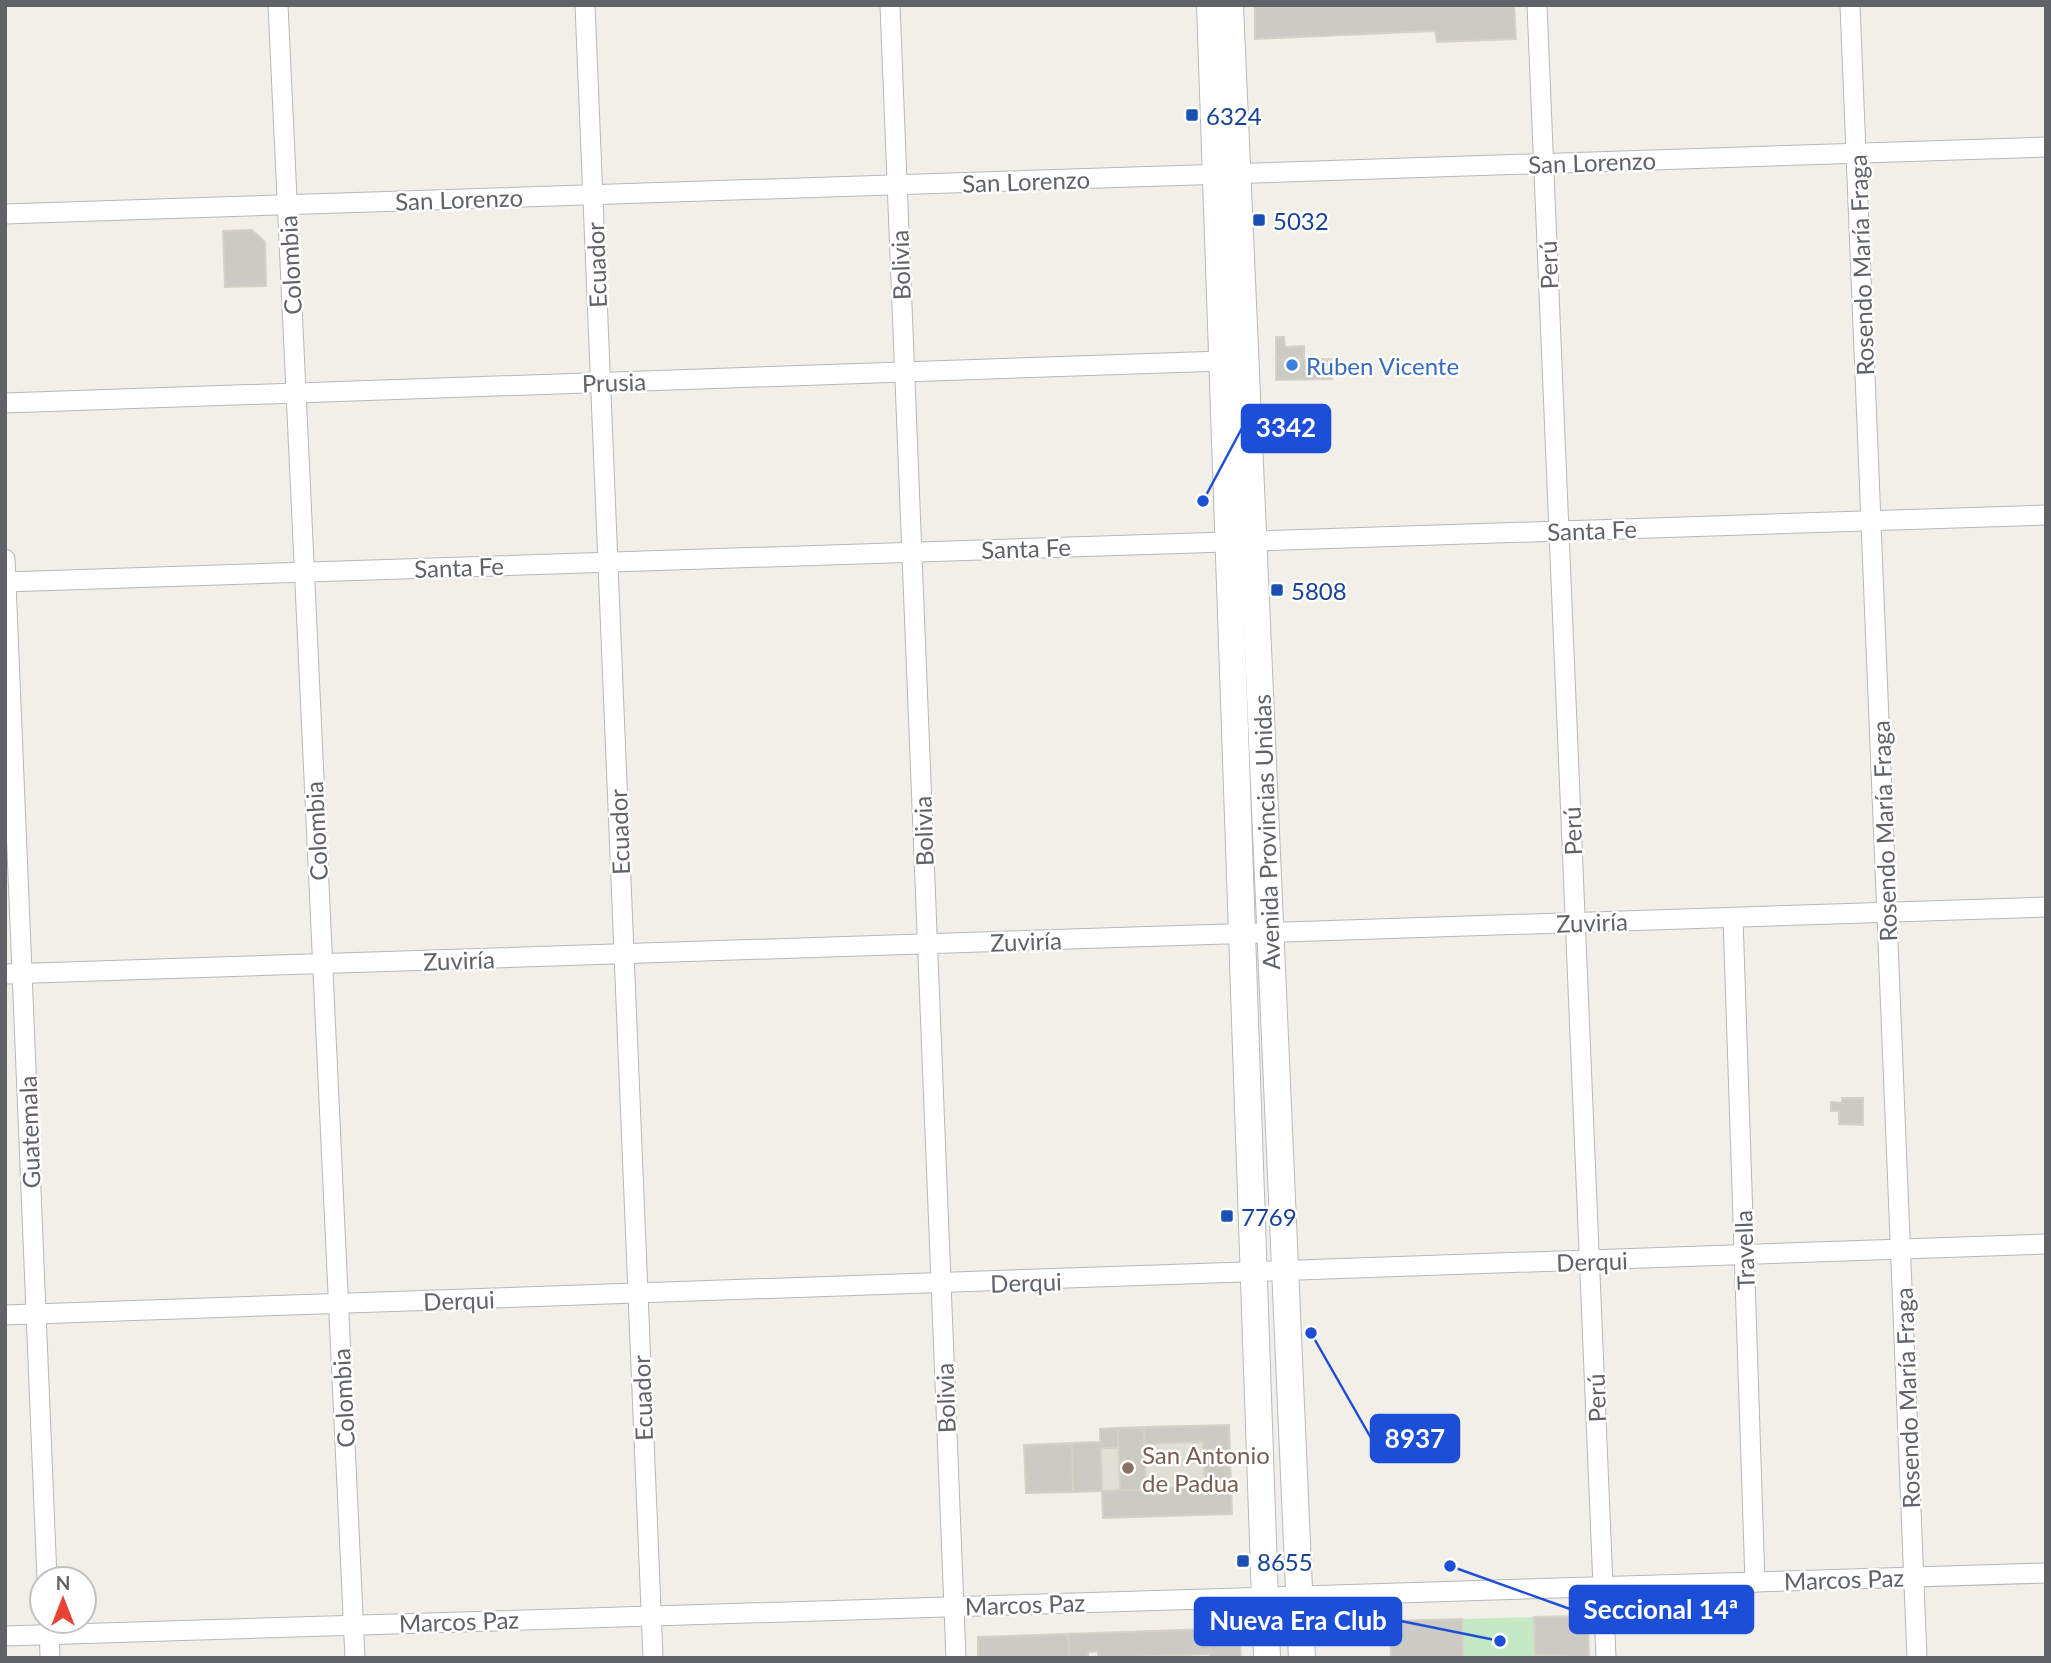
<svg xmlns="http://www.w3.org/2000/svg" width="2051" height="1663" font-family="Lato,sans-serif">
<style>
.education{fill:#e1ded6}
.green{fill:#c5e8c5}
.building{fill:#cccac5;stroke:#d6d1c6;stroke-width:2}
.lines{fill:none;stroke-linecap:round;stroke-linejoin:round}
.street-casing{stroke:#b5b8bc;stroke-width:21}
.secondary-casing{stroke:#b6babf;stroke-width:28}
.street{stroke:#fff;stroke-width:19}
.secondary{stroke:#fff;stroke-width:26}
.transit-dot{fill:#1a4fb4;stroke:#fff;stroke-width:2.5}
.shop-dot{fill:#3f7fe0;stroke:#fff;stroke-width:2.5}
.education-dot{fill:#8d6e63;stroke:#fff;stroke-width:2.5}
.labels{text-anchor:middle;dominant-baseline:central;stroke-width:5;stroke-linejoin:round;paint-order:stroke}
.transit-label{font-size:24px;fill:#164399;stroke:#fff;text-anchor:start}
.street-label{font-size:24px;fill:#5f6368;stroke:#fff}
.shop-label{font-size:24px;fill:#366cbe;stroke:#fff;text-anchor:start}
.education-label{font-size:24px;fill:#785e54;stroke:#fff;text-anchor:start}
.leader{fill:none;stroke:#1d4ed8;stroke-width:2.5}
.callout-dot{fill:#1d4ed8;stroke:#fff;stroke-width:2.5}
.callout{fill:#1d4ed8;stroke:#1d4ed8;stroke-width:2.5}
.callout-label{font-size:26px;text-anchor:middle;font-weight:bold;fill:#fff}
</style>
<rect width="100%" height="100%" fill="#f1efe8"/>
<path class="education" d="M1229,1425L1232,1514L1103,1518L1102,1491L1026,1493L1024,1445L1100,1442V1429Z"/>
<path class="green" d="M1577,1616L1588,1622L1589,1658H1391L1390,1621Z"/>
<g class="building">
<path d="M1255,5H1514L1516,39L1437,42L1435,31L1255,39Z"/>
<path d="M252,230L265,242L266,286L225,287L223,231Z"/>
<path d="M1276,337H1284L1285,347L1304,346V360H1276Z"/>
<path d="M1331,359L1332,379L1276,380V360Z"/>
<path d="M1842,1098H1863V1125L1839,1124V1111H1831V1102L1842,1103Z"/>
<path d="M1229,1425L1232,1514L1103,1518L1102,1491L1205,1487L1203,1442L1145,1444L1144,1427Z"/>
<path d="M1144,1427L1146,1489L1120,1490L1118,1428Z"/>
<path d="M1118,1428V1448H1101L1102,1491L1073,1492L1072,1443L1100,1442V1429Z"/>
<path d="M1072,1443L1073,1492L1026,1493L1024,1445Z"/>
<path d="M1577,1616L1588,1622L1589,1658L1535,1654L1534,1617Z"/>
<path d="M1462,1619L1463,1658H1391L1390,1621Z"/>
<path d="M1227,1628L1240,1640L1241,1658H1210L1209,1629Z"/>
<path d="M1209,1629L1210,1654L1098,1658V1651L1088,1652V1658H1069L1068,1634Z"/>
<path d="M1068,1634L1069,1658H978V1637Z"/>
</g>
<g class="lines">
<g class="street-casing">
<g id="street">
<path d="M278,5L355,1658"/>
<path d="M585,5L653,1658"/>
<path d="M890,5L956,1658"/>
<path d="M1537,5L1606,1658"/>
<path d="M1850,5L1917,1658"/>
<path d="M5,214L2046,147"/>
<path d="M5,403L1222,361"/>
<path d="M5,559L47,1579"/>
<path d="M5,582L2046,515"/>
<path d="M1733,917L1755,1582"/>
<path d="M5,974L2046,907"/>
<path d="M5,1315L2046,1244"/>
<path d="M49,1621L50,1658"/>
<path d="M5,1636L2046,1573"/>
</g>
</g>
<g class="secondary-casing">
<g id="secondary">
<path d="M1210,5L1267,1658"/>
<path d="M1230,5L1302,1658"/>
</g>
</g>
<use href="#street" class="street"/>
<use href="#secondary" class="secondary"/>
</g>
<g class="transit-dot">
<rect x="1185" y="108" width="14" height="14" rx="3.5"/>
<rect x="1252" y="213" width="14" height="14" rx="3.5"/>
<rect x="1270" y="583" width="14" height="14" rx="3.5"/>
<rect x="1220" y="1209" width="14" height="14" rx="3.5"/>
<rect x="1236" y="1554" width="14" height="14" rx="3.5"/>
</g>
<circle class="shop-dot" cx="1292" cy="365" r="7"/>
<circle class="education-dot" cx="1128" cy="1468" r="7"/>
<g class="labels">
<g class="transit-label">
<text x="1206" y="115">6324</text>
<text x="1273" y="220">5032</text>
<text x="1291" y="590">5808</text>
<text x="1241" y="1216">7769</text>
<text x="1257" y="1561">8655</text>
</g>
<g class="street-label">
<text transform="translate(1592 162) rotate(-2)">San Lorenzo</text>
<text transform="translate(1026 181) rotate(-2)">San Lorenzo</text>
<text transform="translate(459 199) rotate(-2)">San Lorenzo</text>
<text transform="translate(290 265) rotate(-93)">Colombia</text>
<text transform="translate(596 265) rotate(-92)">Ecuador</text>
<text transform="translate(900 265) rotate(-92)">Bolivia</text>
<text transform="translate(1548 265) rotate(-92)">Perú</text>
<text transform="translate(1861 265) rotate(-92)">Rosendo María Fraga</text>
<text transform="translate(614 382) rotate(-2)">Prusia</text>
<text transform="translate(1592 530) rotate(-2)">Santa Fe</text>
<text transform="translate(1026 548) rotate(-2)">Santa Fe</text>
<text transform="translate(459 567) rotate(-2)">Santa Fe</text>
<text transform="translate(316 831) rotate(-93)">Colombia</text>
<text transform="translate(923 831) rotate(-92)">Bolivia</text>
<text transform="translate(1572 831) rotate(-92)">Perú</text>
<text transform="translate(1884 831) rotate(-92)">Rosendo María Fraga</text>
<text transform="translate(619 832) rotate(-92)">Ecuador</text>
<text transform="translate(1266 832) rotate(-92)">Avenida Provincias Unidas</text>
<text transform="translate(1592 922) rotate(-2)">Zuviría</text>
<text transform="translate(1026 941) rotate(-2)">Zuviría</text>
<text transform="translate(459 960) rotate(-2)">Zuviría</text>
<text transform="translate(29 1132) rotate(-92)">Guatemala</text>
<text transform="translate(1744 1250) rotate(-92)">Travella</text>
<text transform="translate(1592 1261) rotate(-2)">Derqui</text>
<text transform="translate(1026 1282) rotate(-2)">Derqui</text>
<text transform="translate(459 1300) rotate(-2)">Derqui</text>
<text transform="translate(343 1398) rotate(-93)">Colombia</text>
<text transform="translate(642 1398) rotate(-92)">Ecuador</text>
<text transform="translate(945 1398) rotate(-92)">Bolivia</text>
<text transform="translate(1596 1398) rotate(-92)">Perú</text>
<text transform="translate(1907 1398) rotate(-92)">Rosendo María Fraga</text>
<text transform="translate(1844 1579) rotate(-2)">Marcos Paz</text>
<text transform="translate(1025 1604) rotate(-2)">Marcos Paz</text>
<text transform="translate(459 1621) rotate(-2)">Marcos Paz</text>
</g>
<g class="shop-label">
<text x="1306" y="365">Ruben Vicente</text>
</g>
<g class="education-label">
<text x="1142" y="1454">San Antonio<tspan x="1142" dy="28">de Padua</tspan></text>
</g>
</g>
<path class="leader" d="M1203 501L1242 428M1311 1333L1371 1438M1450 1566L1570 1609M1500 1641L1401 1621"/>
<g class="callout-dot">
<circle cx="1203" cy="501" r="7"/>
<circle cx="1311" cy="1333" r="7"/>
<circle cx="1450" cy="1566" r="7"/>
<circle cx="1500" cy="1641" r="7"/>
</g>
<g class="callout">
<rect x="1242" y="405" width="88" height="47" rx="7"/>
<rect x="1371" y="1415" width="88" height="47" rx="7"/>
<rect x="1570" y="1586" width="183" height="47" rx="7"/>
<rect x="1195" y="1598" width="206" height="47" rx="7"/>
</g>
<g class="callout-label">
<text x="1286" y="437">3342</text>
<text x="1415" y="1448">8937</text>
<text x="1661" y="1619">Seccional 14ª</text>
<text x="1298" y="1630">Nueva Era Club</text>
</g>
<rect width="2051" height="1663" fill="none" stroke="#5f6368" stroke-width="14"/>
<g transform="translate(63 1600)"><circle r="33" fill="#ffffff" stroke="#bfc1c3" stroke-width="2"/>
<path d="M0-5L12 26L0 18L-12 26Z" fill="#ea4335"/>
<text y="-10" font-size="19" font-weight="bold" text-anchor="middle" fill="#5f6368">N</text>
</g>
</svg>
